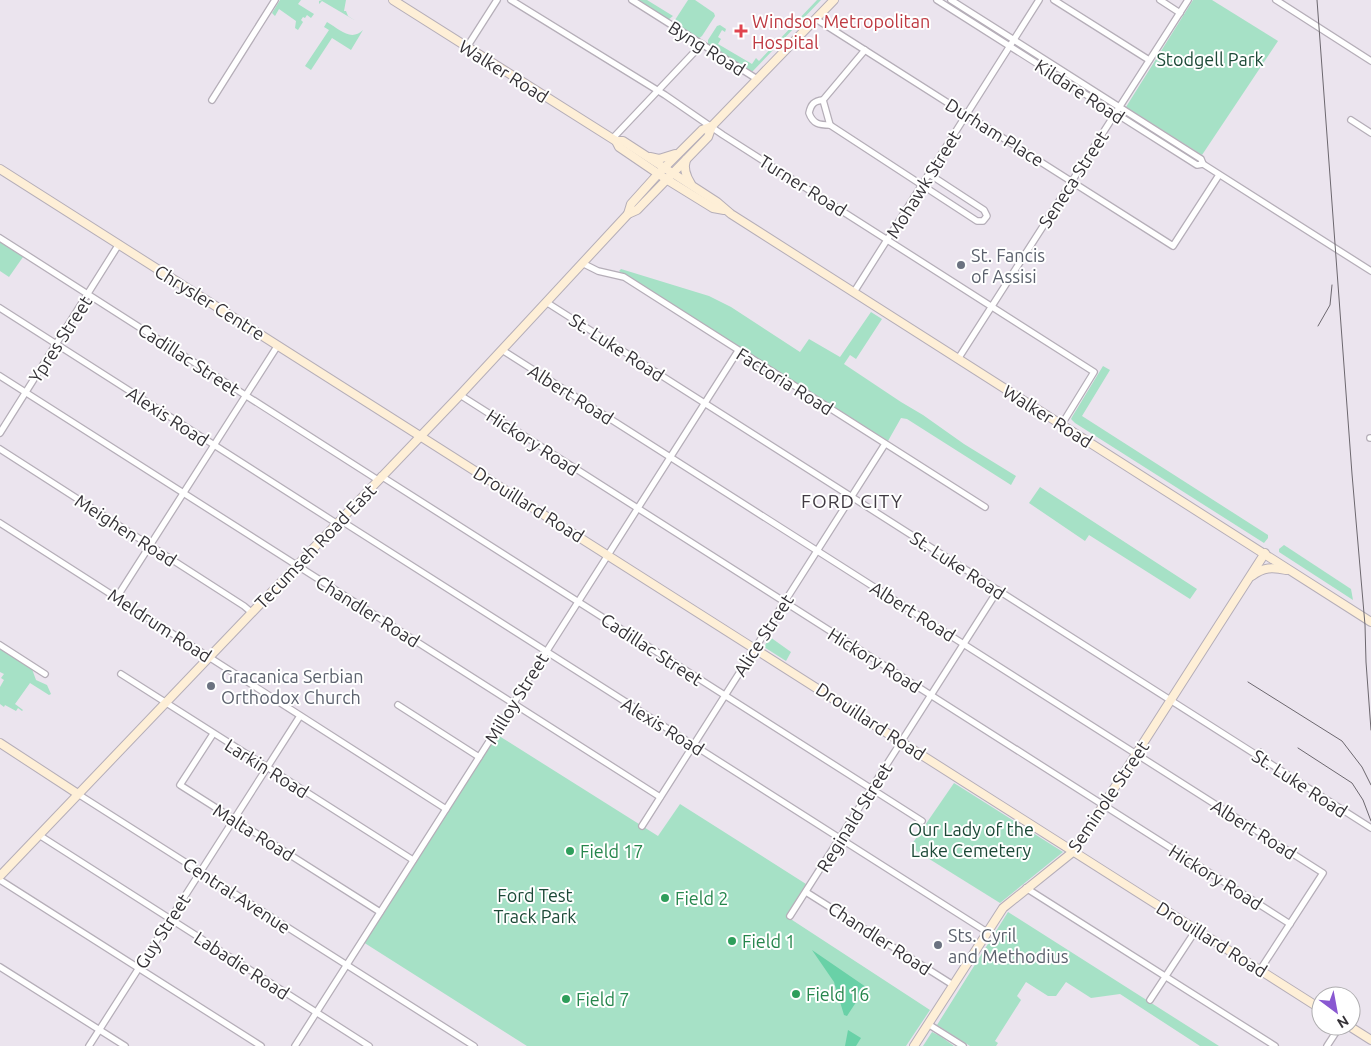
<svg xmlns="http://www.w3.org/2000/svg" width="1371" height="1046" font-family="Ubuntu,sans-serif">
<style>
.green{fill:#a6e1c6}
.forest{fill:#69d1a7}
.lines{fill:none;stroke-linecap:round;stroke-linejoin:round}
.street-casing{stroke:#b5aeb8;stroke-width:8}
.secondary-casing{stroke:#b5aeb8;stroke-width:10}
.street{stroke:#fff;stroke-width:5.5}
.secondary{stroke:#feefd7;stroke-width:8}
.rail{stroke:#6c676e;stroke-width:1}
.health-dot{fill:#e0444e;stroke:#fff;stroke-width:2}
.worship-dot{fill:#6b7280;stroke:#fff;stroke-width:2}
.leisure-dot{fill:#2e9e5b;stroke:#fff;stroke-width:2}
.labels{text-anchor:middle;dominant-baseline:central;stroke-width:4;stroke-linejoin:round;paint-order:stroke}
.health-label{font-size:18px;fill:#be3a42;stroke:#fff;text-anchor:start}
.street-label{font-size:18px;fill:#353237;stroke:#fff}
.park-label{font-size:18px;fill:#1c4937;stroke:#fff}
.worship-label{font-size:18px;fill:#5b616d;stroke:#fff;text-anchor:start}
.leisure-label{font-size:18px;fill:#27864d;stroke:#fff;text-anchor:start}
.neighbourhood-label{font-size:19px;letter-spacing:1px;fill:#403a42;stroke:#fff}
</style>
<rect width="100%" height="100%" fill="#ebe4ee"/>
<g class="green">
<path d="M280,0H301L298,4L314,14L311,18L307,15L305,18L303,17L301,20L303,22L298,30L295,28L296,21L279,9L275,16L272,13Z"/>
<path d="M322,0H346L344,11H346L348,16L356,21L322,1L319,4V1Z"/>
<path d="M639,0H647L673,16L668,20Z"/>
<path d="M688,0H695L714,13L715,16L702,36L698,39L675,24V20Z"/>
<path d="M817,0H821L751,73L708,45V40L717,26L720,25L726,29L725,32L722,30L718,37L721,39L718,44L752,64L756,58L759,61Z"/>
<path d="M1193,0H1212L1278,41L1202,155L1126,107Z"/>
<path d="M327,22C339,29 351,42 363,30L351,50L332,38L311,70L305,66L329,30L324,27Z"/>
<path d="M0,242L23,257L9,277L0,271Z"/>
<path d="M621,269L709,296L731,307L800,352L809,339L840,357L871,312L882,319L856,359L850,355L844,364L901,402L923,415L964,444L1016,476L1011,485L907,419L901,418L888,441L619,271Z"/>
<path d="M1103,366L1110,370L1082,416L1268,535V538L1264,543L1075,423L1071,419L1072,417Z"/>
<path d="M1040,487L1197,589L1190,599L1089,535L1085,541L1029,503Z"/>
<path d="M1284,545L1351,589L1353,600L1279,552V549Z"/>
<path d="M770,637L791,652L786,661L764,647Z"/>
<path d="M0,648L32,669L36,680L47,685L51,694L49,695L30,683L15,704L23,710L22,711L18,708L16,711L5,705L4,707L0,704V687L4,680L1,678L4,674L0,672Z"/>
<path d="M496,734L658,836L680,804L806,884L786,916L930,1010L906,1046H527L363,942Z"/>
<path d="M954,783L1063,852L1000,903L910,847Z"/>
<path d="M1008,912L1219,1046H1200L1120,994L1091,998L1066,982L1056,996H1048L1026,982L1017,996L1021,1000L995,1041L998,1043L996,1046H970L937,1025Z"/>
<path d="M932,1032L940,1036L954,1046H923Z"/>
</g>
<g class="forest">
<path d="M812,950L866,987L847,1016L844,1015L834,982Z"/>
<path d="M848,1030L861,1038L856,1046H845Z"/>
</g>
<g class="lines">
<g class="street-casing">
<g id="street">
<path d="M511,0L665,95L723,135L1094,372L1062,424"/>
<path d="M632,0L757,79"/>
<path d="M937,0L1197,165L1203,164"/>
<path d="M951,0L1201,159L1203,164L1371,271"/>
<path d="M1054,0L1149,60"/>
<path d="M1160,0L1180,13"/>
<path d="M1276,0L1371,61"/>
<path d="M816,19L1173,246L1219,175"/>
<path d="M467,47L497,0"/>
<path d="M865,50L823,100L830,125L977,221H983L987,216L984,210L929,174"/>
<path d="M212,100L275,0"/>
<path d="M823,100C814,101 811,104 809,113C813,124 819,125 830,125"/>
<path d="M1351,120L1371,133"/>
<path d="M613,138L702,44"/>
<path d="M0,238L378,480"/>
<path d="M582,263L598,271L624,277L985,507"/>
<path d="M854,292L1039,0"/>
<path d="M546,302L1371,828"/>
<path d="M0,308L336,523"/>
<path d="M502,350L1323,873L1260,970"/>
<path d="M958,359L1188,0"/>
<path d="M0,376L660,797"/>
<path d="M460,395L1290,924"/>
<path d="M0,433L119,244"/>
<path d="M1370,438H1371"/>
<path d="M0,449L244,606L251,612"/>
<path d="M381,476L922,821"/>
<path d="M340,520L987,932"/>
<path d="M0,523L446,809"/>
<path d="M117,597L278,345"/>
<path d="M0,645L45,674"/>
<path d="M121,674L413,860"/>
<path d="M398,705L479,757"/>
<path d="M213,734L180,785L380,912"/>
<path d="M78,794L474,1046"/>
<path d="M642,826L885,444"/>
<path d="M39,835L369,1046"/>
<path d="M0,880L261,1046"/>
<path d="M1026,888L1275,1046"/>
<path d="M806,892L953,985"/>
<path d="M790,916L998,590"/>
<path d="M0,967L125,1046"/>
<path d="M1150,1000L1196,930"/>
<path d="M928,1024L963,1046"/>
<path d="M89,1046L300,716"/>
<path d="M295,1046L738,351"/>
<path d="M1327,1046L1340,1026"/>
</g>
</g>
<g class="secondary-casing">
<g id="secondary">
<path d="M393,0L616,141H623L717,202L731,214L1371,622"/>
<path d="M616,141L619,147L666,179L713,208L724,210"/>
<path d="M650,157L659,159L675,154"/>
<path d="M686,160C683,168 686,176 691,184"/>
<path d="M0,169L1321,1009"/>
<path d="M628,214L631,204L658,174L702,130L712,126"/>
<path d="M1252,576C1263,567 1273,567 1286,570"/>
<path d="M0,743L78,794"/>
<path d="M0,876L460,395L628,214L637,210L708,137L712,126L834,0"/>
<path d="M1349,1026L1371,1040"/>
<path d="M914,1046L1003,908L1074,851L1265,553"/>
</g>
</g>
<use href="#street" class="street"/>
<use href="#secondary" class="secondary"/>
<g class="rail">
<path d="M1317,0L1352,474L1365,625L1366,662L1371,730"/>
<path d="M1318,326L1330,305L1332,285"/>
<path d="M1248,682L1342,741L1362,767L1371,785"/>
<path d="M1298,748L1352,783L1363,800L1371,821"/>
<path d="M1260,749H1261"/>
</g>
</g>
<path class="health-dot" d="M738.5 23.5h5v5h5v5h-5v5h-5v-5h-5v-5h5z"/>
<g class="worship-dot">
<circle cx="961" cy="265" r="5"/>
<circle cx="211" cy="686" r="5"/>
<circle cx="938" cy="945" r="5"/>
</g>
<g class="leisure-dot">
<circle cx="570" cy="851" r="5"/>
<circle cx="665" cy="898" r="5"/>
<circle cx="732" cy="941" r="5"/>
<circle cx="796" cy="994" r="5"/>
<circle cx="566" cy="999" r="5"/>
</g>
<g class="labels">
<g class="health-label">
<text x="752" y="21">Windsor Metropolitan<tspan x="752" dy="21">Hospital</tspan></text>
</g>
<g class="street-label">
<text transform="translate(707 48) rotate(32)">Byng Road</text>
<text transform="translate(504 71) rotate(32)">Walker Road</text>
<text transform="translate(1080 91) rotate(33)">Kildare Road</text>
<text transform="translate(995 132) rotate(32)">Durham Place</text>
<text transform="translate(1073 179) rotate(-57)">Seneca Street</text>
<text transform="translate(923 184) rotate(-58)">Mohawk Street</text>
<text transform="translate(803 185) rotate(32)">Turner Road</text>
<text transform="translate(210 302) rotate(32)">Chrysler Centre</text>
<text transform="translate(60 339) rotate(-57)">Ypres Street</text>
<text transform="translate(617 347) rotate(33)">St. Luke Road</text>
<text transform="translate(189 359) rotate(33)">Cadillac Street</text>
<text transform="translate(785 381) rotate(32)">Factoria Road</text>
<text transform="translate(571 394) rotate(32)">Albert Road</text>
<text transform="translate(168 416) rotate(33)">Alexis Road</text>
<text transform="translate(1048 416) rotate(32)">Walker Road</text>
<text transform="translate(533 442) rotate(33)">Hickory Road</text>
<text transform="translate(529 504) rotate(32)">Drouillard Road</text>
<text transform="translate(126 530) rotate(33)">Meighen Road</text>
<text transform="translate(315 546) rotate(-46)">Tecumseh Road East</text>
<text transform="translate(958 565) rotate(33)">St. Luke Road</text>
<text transform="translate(368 611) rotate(32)">Chandler Road</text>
<text transform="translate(913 611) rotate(32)">Albert Road</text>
<text transform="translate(160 625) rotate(33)">Meldrum Road</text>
<text transform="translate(763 635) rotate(-57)">Alice Street</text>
<text transform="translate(652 649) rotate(33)">Cadillac Street</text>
<text transform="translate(875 660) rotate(32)">Hickory Road</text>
<text transform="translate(516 698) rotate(-58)">Milloy Street</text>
<text transform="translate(871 721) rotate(33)">Drouillard Road</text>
<text transform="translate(663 726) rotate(32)">Alexis Road</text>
<text transform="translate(267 768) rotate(32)">Larkin Road</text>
<text transform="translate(1300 783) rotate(33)">St. Luke Road</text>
<text transform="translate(1108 796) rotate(-56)">Seminole Street</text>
<text transform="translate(854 817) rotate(-58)">Reginald Street</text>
<text transform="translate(1254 829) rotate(32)">Albert Road</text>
<text transform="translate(254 832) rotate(32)">Malta Road</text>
<text transform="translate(1216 877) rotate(32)">Hickory Road</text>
<text transform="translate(237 895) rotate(33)">Central Avenue</text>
<text transform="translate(162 931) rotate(-57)">Guy Street</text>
<text transform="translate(880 938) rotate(33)">Chandler Road</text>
<text transform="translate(1212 939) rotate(32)">Drouillard Road</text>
<text transform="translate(242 965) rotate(33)">Labadie Road</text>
</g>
<g class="park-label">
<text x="1210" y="59">Stodgell Park</text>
<text x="971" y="829">Our Lady of the<tspan x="971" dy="21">Lake Cemetery</tspan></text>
<text x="535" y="895">Ford Test<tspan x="535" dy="21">Track Park</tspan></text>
</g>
<g class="worship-label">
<text x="971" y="255">St. Fancis<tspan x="971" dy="21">of Assisi</tspan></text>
<text x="221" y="676">Gracanica Serbian<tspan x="221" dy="21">Orthodox Church</tspan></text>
<text x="948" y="935">Sts. Cyril<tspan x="948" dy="21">and Methodius</tspan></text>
</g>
<g class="leisure-label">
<text x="580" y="851">Field 17</text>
<text x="675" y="898">Field 2</text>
<text x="742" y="941">Field 1</text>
<text x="806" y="994">Field 16</text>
<text x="576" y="999">Field 7</text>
</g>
<g class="neighbourhood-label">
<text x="852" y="501">FORD CITY</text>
</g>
</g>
<g transform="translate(1336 1011) rotate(148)"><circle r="24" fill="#ffffff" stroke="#aeadaf"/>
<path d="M0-4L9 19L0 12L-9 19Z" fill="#8958d1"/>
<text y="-8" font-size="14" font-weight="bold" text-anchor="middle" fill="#353237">N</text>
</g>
</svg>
